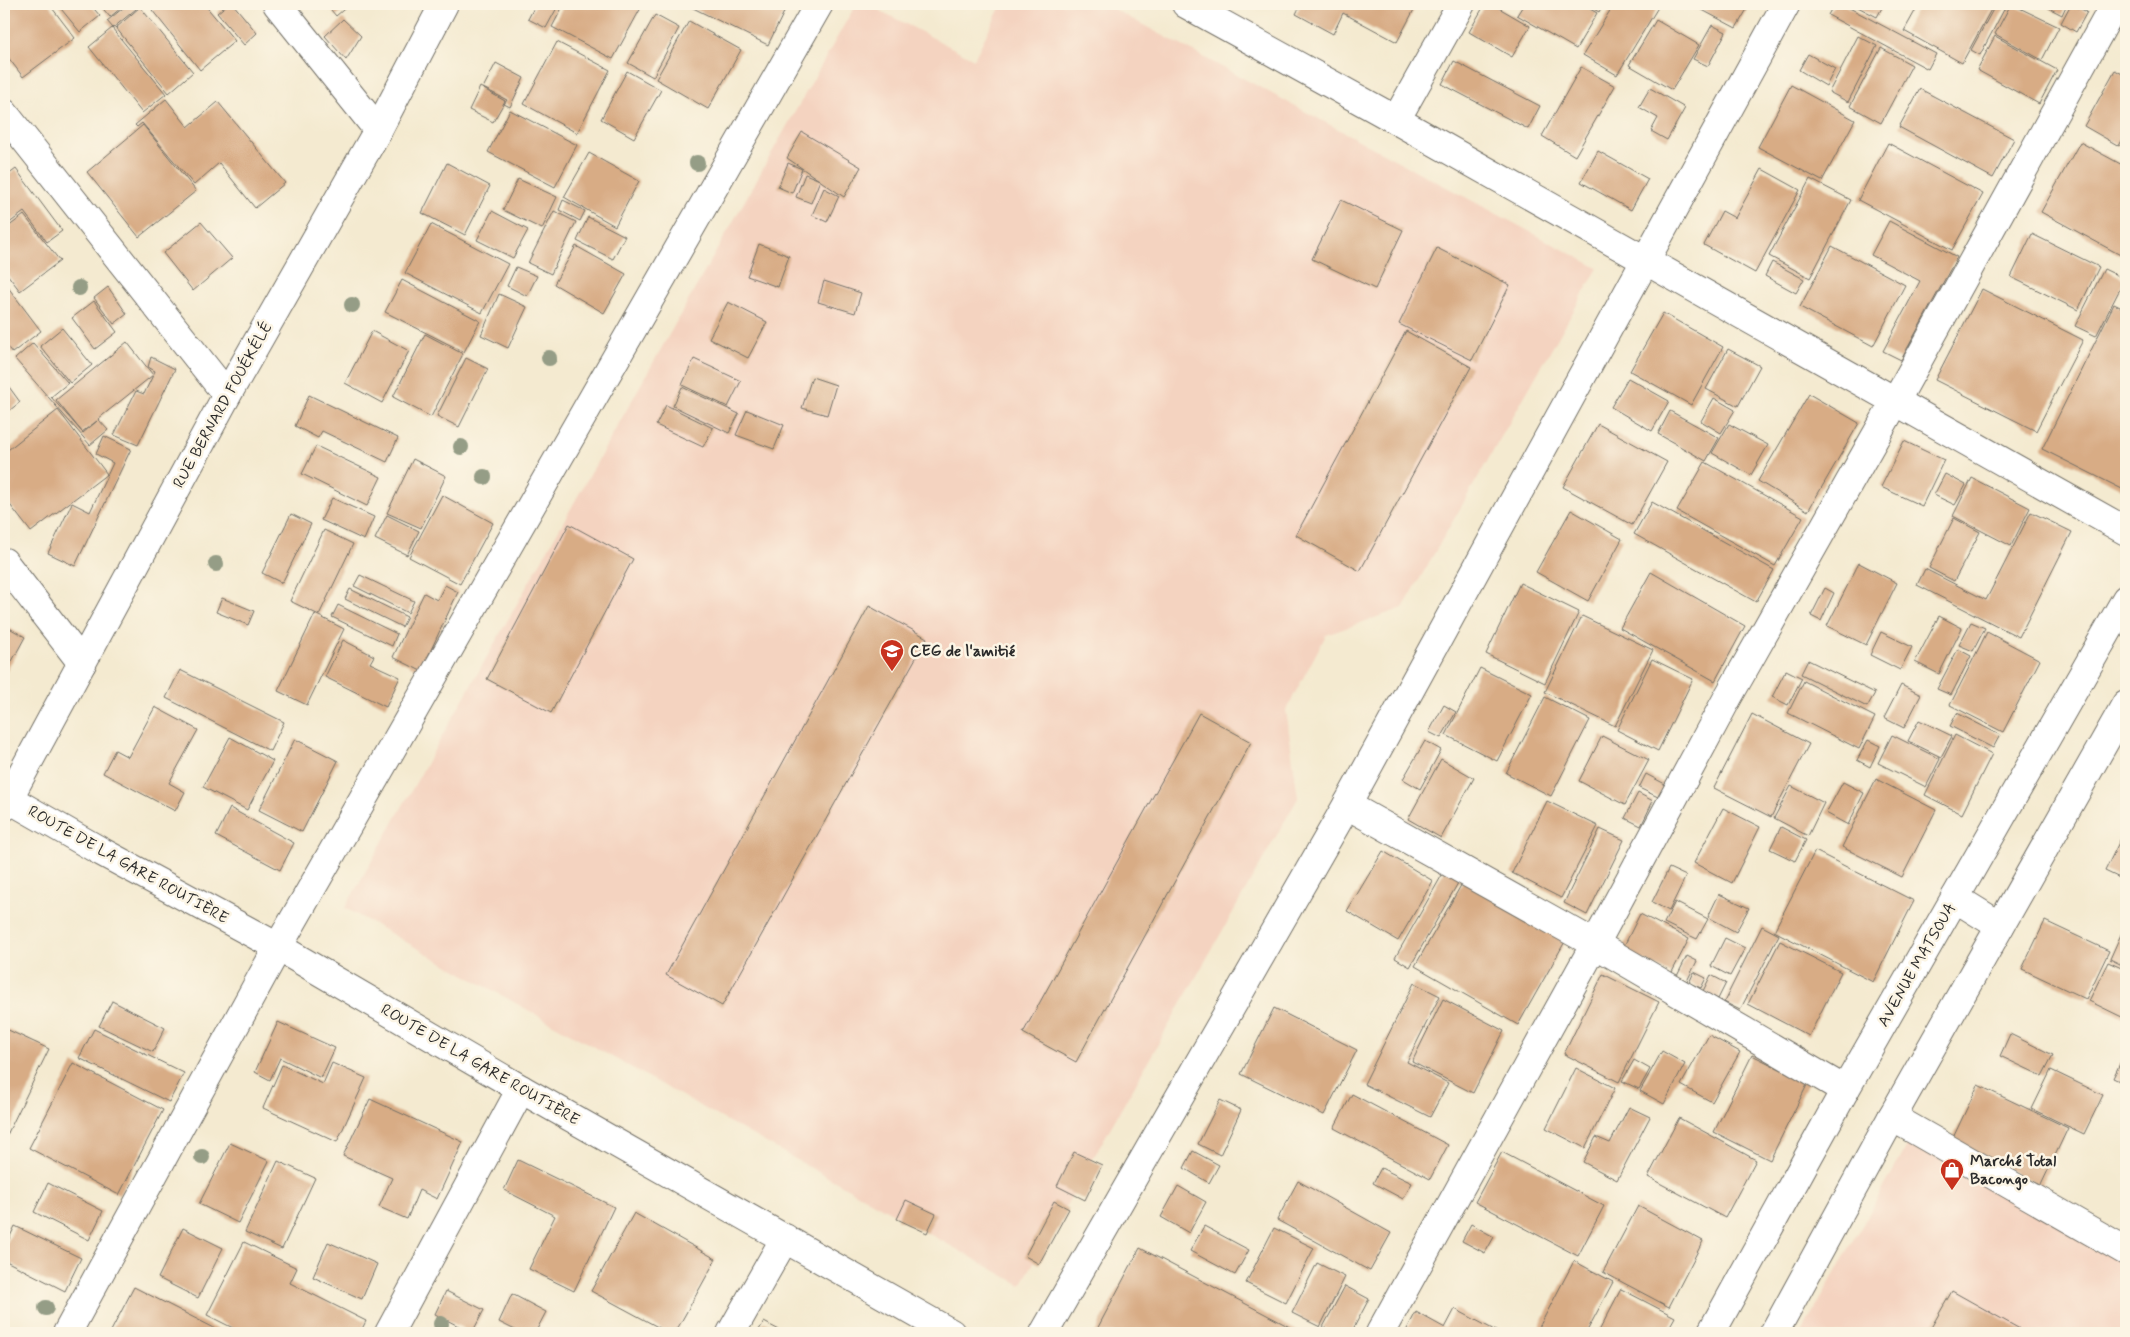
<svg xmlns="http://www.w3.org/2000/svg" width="2130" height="1337" font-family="Mynerve,sans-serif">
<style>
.built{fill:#f4d3c0}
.building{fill:#d8ac85}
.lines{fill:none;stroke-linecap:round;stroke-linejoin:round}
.minor-casing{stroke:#716e65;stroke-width:30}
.minor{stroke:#fff;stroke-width:28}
.tree{fill:#959d86}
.labels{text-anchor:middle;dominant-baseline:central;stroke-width:5;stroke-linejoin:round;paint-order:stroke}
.street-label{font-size:16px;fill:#2b2b2b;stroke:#fcf5e5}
.poi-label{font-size:16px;font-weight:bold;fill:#2b2b2b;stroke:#fcf5e5;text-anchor:start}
</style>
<rect width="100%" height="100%" fill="#fcf5e5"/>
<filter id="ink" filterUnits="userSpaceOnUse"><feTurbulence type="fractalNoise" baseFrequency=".02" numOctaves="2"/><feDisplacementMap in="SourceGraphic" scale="10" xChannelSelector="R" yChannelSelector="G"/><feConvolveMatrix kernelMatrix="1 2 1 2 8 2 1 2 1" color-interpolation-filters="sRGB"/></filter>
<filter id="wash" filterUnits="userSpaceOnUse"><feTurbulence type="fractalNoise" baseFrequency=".0096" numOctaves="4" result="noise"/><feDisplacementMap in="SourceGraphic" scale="20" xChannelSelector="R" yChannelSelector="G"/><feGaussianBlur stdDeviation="1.12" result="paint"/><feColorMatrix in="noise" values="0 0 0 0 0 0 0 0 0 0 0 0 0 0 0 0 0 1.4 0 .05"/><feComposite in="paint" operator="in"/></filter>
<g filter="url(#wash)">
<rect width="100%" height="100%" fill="#f4ead0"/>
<g class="built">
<path d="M856,4H867L974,59L1002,4H1104L1598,268L1403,608L1326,635L1286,710L1298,798L1021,1285L345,908Z"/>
<path d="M1916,1131L2126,1251V1333H1801Z"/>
</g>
<g id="blocks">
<g class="building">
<path d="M8,4H49L75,38L23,77L4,52V7Z"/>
<path d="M57,4H90L100,16L80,32Z"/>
<path d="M99,4H126L110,17Z"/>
<path d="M128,4H142L113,28L107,21Z"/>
<path d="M159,4H204L235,41L200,70L152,10Z"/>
<path d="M228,4H233L257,33L244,45L217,13Z"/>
<path d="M326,4H350L336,16Z"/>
<path d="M536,4H559L546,28L528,19Z"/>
<path d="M564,4H643L613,59L552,27Z"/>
<path d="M685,4H788L768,45Z"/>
<path d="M1301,4H1417L1397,42L1343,13L1333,34L1296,14Z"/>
<path d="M1485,4H1492L1530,26L1512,57L1469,32Z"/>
<path d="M1524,4H1581L1597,13L1576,49L1517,15Z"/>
<path d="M1585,4H1603L1599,12Z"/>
<path d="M1614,4H1660L1617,75L1583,55Z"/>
<path d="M1691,4H1750L1736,28Z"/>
<path d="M1834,4H1842L1936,54L1928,69L1828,15Z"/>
<path d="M1852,4H1884L1877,17Z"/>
<path d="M1919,4H1994L1962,63L1904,31Z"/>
<path d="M1996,4H2007L1980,55L1971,50Z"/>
<path d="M2011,4L2059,27L2042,60L1995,34Z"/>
<path d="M2041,4H2067L2062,15Z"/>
<path d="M2071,4L2087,12L2076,32L2061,23Z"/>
<path d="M140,7L193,72L169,93L116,28Z"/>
<path d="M655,15L679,28L653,77L628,63Z"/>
<path d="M343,19L361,36L346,60L325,36Z"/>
<path d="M1656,20L1699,45L1672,90L1629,65Z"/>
<path d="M689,21L741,50L708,109L656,79Z"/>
<path d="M1712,25L1726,32L1708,66L1693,59Z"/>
<path d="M112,28L166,94L142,113L89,47Z"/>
<path d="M1858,36L1877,46L1848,102L1829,92Z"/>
<path d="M1995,36L2057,70L2039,104L1977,70Z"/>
<path d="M557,42L610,70L577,133L524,104Z"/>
<path d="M1881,48L1912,65L1881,123L1850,106Z"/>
<path d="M1808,54L1835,69L1826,86L1799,70Z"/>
<path d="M1454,61L1540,106L1528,129L1442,84Z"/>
<path d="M496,63L524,78L510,107L504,104L507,100L483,88Z"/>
<path d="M1581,67L1615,86L1575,156L1542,136Z"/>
<path d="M2115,70L2126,76V133L2119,146L2084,126Z"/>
<path d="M627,71L661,90L634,138L601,119Z"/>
<path d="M1791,85L1855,120L1822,181L1758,147Z"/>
<path d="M480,87L505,101L493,122L469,110Z"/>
<path d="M1650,88L1685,108L1667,140L1651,131L1658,118L1639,107Z"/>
<path d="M1920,89L2014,139L1993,178L1899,127Z"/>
<path d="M166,99L188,127L218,102L285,183L255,208L219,163L194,185L142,123L137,127L135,125Z"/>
<path d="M510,110L577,145L555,187L488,152Z"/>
<path d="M143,125L196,191L139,237L87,172Z"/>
<path d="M802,132L861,167L844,197L787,158Z"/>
<path d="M2080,142L2126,167V258L2041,212Z"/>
<path d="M1888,143L1983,194L1952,250L1858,200Z"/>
<path d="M1598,151L1648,179L1631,210L1581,182Z"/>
<path d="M589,153L639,181L615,226L564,197Z"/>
<path d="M447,163L490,186L465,235L422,213Z"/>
<path d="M788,163L802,169L792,193L778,187Z"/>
<path d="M16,169L62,231L47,242L24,212L4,227V178Z"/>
<path d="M1762,169L1800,190L1755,273L1704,245L1722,211L1735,218Z"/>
<path d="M805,174L820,180L811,203L796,197Z"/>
<path d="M518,179L557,197L542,229L503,210Z"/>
<path d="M1810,179L1851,200L1810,278L1769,256Z"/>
<path d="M824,188L839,196L827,222L812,215Z"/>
<path d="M563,200L585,211L580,221L559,210Z"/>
<path d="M1341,200L1403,230L1375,289L1312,259Z"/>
<path d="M492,211L528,230L513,258L477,240Z"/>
<path d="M554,211L576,222L551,274L528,263Z"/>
<path d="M24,215L60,261L20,291L4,270V230Z"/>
<path d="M588,217L625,236L613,259L577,241Z"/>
<path d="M1889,221L1957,257L1901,360L1883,351L1920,281L1871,255Z"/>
<path d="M201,222L232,258L193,291L163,253Z"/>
<path d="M431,224L508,264L482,313L405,273Z"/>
<path d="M2032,234L2099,267L2078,310L2011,277Z"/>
<path d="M759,244L789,256L778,287L747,276Z"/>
<path d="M576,246L626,274L604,313L554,284Z"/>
<path d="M1832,246L1905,285L1873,346L1800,307Z"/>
<path d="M1437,248L1510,285L1472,360L1399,324Z"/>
<path d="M1772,262L1804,279L1796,293L1765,276Z"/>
<path d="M516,267L537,276L527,296L507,286Z"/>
<path d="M2104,269L2125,279L2096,336L2075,326Z"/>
<path d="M402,280L480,321L464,352L385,312Z"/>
<path d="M824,281L861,293L855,313L818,302Z"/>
<path d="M4,282L41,331L12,353L4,342Z"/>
<path d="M108,287L127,314L114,324L94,298Z"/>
<path d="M1982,289L2083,340L2036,431L1935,380Z"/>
<path d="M499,294L527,307L508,348L481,335Z"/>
<path d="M94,301L117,332L95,349L72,318Z"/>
<path d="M728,302L767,322L748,358L709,338Z"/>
<path d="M2114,304L2126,310V491L2042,449Z"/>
<path d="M1663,313L1723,347L1691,405L1630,371Z"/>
<path d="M62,328L92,365L70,383L40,346Z"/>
<path d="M372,331L409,351L382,403L345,383Z"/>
<path d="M1406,331L1471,367L1360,571L1296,535Z"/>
<path d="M425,334L463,354L431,417L393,397Z"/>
<path d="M127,342L153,375L98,419L108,430L90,445L15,359L33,343L68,383L51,397L83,433L97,421L82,432L56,400Z"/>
<path d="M1728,349L1760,366L1738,406L1706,389Z"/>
<path d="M151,357L175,369L138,445L114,435L136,391L144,394L155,371L148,367Z"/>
<path d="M466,358L488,369L459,427L437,416Z"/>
<path d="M694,359L741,381L728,407L682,385Z"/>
<path d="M812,377L836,385L827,415L802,408Z"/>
<path d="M1628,378L1669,401L1652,431L1611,407Z"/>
<path d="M4,380L20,402L4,415Z"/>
<path d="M682,387L739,414L729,433L673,406Z"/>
<path d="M1809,394L1859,423L1808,511L1758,481Z"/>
<path d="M309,395L398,438L387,462L322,431L318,438L295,426Z"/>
<path d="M1714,398L1735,410L1721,433L1701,421Z"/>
<path d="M666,405L713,428L703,447L656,425Z"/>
<path d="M58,410L107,474L31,532L4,497V453Z"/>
<path d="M747,410L784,425L774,449L736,435Z"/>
<path d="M1670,411L1719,438L1706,461L1658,434Z"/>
<path d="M1598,424L1667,462L1632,525L1563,487Z"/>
<path d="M1729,424L1768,445L1751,475L1712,453Z"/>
<path d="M104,436L131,449L75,566L48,553L72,503L90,512L113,463L96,454Z"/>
<path d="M1904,441L1944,460L1922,506L1881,487Z"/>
<path d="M316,446L381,477L367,506L302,474Z"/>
<path d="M413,459L446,476L421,528L387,513Z"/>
<path d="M1705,462L1803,517L1775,566L1677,511Z"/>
<path d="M1945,474L1966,485L1955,505L1934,495Z"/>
<path d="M1972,478L2030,508L2011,546L1953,516Z"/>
<path d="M442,495L493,523L460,584L409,557Z"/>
<path d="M332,498L374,517L364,540L321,520Z"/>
<path d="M1652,502L1774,570L1756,602L1634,534Z"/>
<path d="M1571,510L1622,539L1588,601L1536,572Z"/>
<path d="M2031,512L2072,532L2019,637L1917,585L1925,569L1986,600Z"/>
<path d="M291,514L311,524L282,583L262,573Z"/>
<path d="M387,515L419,531L407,555L375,539Z"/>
<path d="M1954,518L1980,532L1954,581L1929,568Z"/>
<path d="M569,524L633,559L551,713L487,679Z"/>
<path d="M324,530L353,544L319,615L290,601Z"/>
<path d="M1859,563L1897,583L1866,645L1827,626Z"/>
<path d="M1651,572L1745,626L1715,681L1620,628Z"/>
<path d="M360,575L414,601L408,613L354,586Z"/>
<path d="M1520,583L1579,612L1545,683L1486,654Z"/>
<path d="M445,585L458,592L421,671L393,657L424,593L437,600Z"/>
<path d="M1825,588L1834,593L1821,621L1811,616Z"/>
<path d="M350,589L407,617L402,627L345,599Z"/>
<path d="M222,598L254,611L248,625L216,612Z"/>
<path d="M338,605L397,634L392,646L332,617Z"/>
<path d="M869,606L927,638L722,1006L666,975Z"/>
<path d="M315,614L344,629L307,705L278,691Z"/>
<path d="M1582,616L1653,650L1615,726L1545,692Z"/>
<path d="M1939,616L1962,628L1939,674L1915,662Z"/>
<path d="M1971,622L1985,628L1973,651L1959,645Z"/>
<path d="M4,625L25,637L4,676Z"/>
<path d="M1881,632L1912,647L1900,670L1870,655Z"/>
<path d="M1987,632L2040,660L2003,732L1950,705Z"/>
<path d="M343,640L374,656L370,663L400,677L386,707L325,677Z"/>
<path d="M1958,649L1971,656L1951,695L1937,689Z"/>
<path d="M1652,659L1693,679L1658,751L1617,730Z"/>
<path d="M1808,660L1875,693L1867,707L1801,674Z"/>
<path d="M1480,668L1532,694L1497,761L1446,735Z"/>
<path d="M180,670L284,722L270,751L166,698Z"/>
<path d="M1786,670L1802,678L1788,705L1772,697Z"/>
<path d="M1804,681L1875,717L1859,749L1788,713Z"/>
<path d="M1901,685L1921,695L1904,728L1884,718Z"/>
<path d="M1545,697L1590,720L1551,796L1506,773Z"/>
<path d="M1444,705L1456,712L1441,738L1429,732Z"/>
<path d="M155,707L198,730L169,783L185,792L175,811L103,773L115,750L128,757Z"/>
<path d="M1199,713L1251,742L1076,1062L1023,1033Z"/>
<path d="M1957,713L2000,735L1993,748L1950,726Z"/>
<path d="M1752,714L1809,744L1771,817L1714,788Z"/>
<path d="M1919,720L1952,736L1941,757L1908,741Z"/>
<path d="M1892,735L1940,759L1926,787L1878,763Z"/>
<path d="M1955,735L1992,754L1962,814L1925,795Z"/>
<path d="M1602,736L1649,760L1625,805L1579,781Z"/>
<path d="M230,737L273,761L247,810L203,787Z"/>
<path d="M295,739L338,761L302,832L259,810Z"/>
<path d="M1868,740L1880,746L1870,767L1857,760Z"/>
<path d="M1425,741L1441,750L1420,789L1403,779Z"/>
<path d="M1441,759L1474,778L1441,838L1408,819Z"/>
<path d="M1646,774L1665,784L1658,797L1639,788Z"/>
<path d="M1876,779L1936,810L1902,877L1842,847Z"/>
<path d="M1843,782L1864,793L1848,825L1826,813Z"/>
<path d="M1791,786L1824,803L1808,836L1774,818Z"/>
<path d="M1638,793L1653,801L1641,826L1625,818Z"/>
<path d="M1547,801L1598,826L1561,898L1512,873Z"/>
<path d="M230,808L294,843L280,870L216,836Z"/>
<path d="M1723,808L1760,827L1732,883L1694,863Z"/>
<path d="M1781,827L1806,840L1795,861L1770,849Z"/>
<path d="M2126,828V881L2105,871Z"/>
<path d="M1600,829L1624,840L1587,915L1564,903Z"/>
<path d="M1383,851L1433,881L1398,941L1347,911Z"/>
<path d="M1815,851L1914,901L1873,982L1774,931Z"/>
<path d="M1446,868L1462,876L1410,967L1395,958Z"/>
<path d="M1669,868L1686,876L1669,911L1652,902Z"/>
<path d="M1464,880L1567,938L1518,1025L1415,966Z"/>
<path d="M1719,894L1749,908L1736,932L1708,917Z"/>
<path d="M1675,902L1708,919L1697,939L1664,923Z"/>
<path d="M1640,914L1689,939L1671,974L1622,950Z"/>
<path d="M2045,921L2109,951L2086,999L2022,969Z"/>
<path d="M2126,923V967L2110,959Z"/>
<path d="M1762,926L1779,935L1740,1010L1724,1002Z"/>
<path d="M1725,938L1745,948L1730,976L1711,966Z"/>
<path d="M1780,941L1841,972L1809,1036L1748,1004Z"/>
<path d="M1687,956L1697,961L1687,981L1677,976Z"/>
<path d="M2108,962L2126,970V1019L2089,1001Z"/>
<path d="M1694,972L1706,978L1701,988L1689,983Z"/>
<path d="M1603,974L1659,1002L1619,1082L1564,1054Z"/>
<path d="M1711,975L1726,983L1718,999L1703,991Z"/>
<path d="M1414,983L1440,996L1407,1062L1448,1083L1430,1117L1364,1084Z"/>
<path d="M1443,999L1504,1031L1473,1093L1412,1062Z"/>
<path d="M112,1001L165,1028L153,1052L99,1026Z"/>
<path d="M1274,1008L1357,1050L1324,1115L1241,1074Z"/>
<path d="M278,1022L335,1048L321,1078L280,1058L270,1080L255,1072Z"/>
<path d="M4,1028L49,1049L4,1141Z"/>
<path d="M94,1029L184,1073L169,1102L79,1058Z"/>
<path d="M2010,1034L2053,1055L2042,1076L2000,1056Z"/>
<path d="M1709,1035L1740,1052L1712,1102L1681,1085Z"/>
<path d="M1662,1051L1685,1064L1664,1104L1640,1091Z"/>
<path d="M2126,1051V1084L2113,1078Z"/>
<path d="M1752,1055L1808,1083L1770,1160L1714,1132Z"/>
<path d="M1634,1060L1650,1069L1639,1089L1622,1081Z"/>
<path d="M73,1063L163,1110L119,1195L29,1148Z"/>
<path d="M332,1063L366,1078L337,1142L263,1108L282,1065L323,1084Z"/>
<path d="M1576,1068L1615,1088L1585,1148L1546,1128Z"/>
<path d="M2051,1070L2103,1095L2084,1134L2032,1109Z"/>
<path d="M1978,1085L2068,1128L2041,1185L1951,1142Z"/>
<path d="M1352,1094L1448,1145L1430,1179L1334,1128Z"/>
<path d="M370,1099L463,1142L437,1199L419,1190L407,1219L379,1207L392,1178L343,1156Z"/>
<path d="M1220,1100L1241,1110L1220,1155L1198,1144Z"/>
<path d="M1629,1107L1650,1117L1617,1180L1583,1162L1596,1137L1610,1143Z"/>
<path d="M1679,1118L1756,1160L1725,1218L1648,1177Z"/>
<path d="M230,1143L269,1161L238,1223L199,1204Z"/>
<path d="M1193,1151L1219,1165L1209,1183L1184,1168Z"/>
<path d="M1074,1152L1102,1165L1085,1200L1057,1186Z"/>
<path d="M1502,1152L1604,1206L1578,1256L1475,1202Z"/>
<path d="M518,1160L614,1207L574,1291L529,1269L555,1216L504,1190Z"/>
<path d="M278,1161L315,1178L282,1249L245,1232Z"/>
<path d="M1381,1168L1412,1183L1403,1199L1373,1183Z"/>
<path d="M1298,1181L1391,1233L1370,1271L1277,1220Z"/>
<path d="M48,1183L103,1211L89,1240L34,1212Z"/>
<path d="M1178,1186L1206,1202L1189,1233L1161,1217Z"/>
<path d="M906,1200L936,1214L927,1233L897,1219Z"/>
<path d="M1054,1201L1069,1209L1039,1264L1025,1256Z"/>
<path d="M1638,1206L1703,1241L1669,1307L1603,1272Z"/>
<path d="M634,1213L716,1259L675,1333H669L591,1291Z"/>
<path d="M1471,1224L1494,1237L1485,1253L1462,1241Z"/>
<path d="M15,1226L81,1258L65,1291L4,1260V1249Z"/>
<path d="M1204,1226L1249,1250L1235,1275L1190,1251Z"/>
<path d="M183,1228L223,1248L198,1298L158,1278Z"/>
<path d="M1274,1228L1314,1248L1286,1303L1246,1283Z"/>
<path d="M244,1242L297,1268L290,1283L366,1321L360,1333H243L207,1315Z"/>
<path d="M328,1242L377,1264L362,1299L313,1277Z"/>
<path d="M1140,1248L1301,1333H1095Z"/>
<path d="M1574,1261L1613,1282L1586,1333H1560L1552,1329L1550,1333H1536Z"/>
<path d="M1317,1263L1345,1277L1320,1327L1292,1313Z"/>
<path d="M1345,1286L1369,1299L1351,1333H1336L1323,1327Z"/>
<path d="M134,1287L224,1333H110Z"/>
<path d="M1621,1289L1675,1317L1666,1333H1598Z"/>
<path d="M446,1291L484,1310L472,1333L435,1314Z"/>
<path d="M1952,1291L2027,1333H1928Z"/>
<path d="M512,1294L546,1312L535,1333H521L499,1322Z"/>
<path d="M1455,1309L1500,1333H1405L1416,1312L1445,1328Z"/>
<path d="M764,1322L785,1333H757Z"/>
</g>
</g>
</g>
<g filter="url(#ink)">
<use href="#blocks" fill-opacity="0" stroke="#716e65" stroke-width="1"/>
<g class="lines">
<g class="minor-casing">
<g id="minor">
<path d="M277,4L378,130"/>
<path d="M1186,4L1396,120L2126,531"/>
<path d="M4,113L227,395"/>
<path d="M1396,120L1461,4"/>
<path d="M4,562L82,663"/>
<path d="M4,796L102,852L278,947L521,1089L951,1333"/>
<path d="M1347,805L1595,944L1845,1090"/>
<path d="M4,807L227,395L378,130L444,4"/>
<path d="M1955,898L2000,926"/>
<path d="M1892,1117L2126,1251"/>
<path d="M67,1333L278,947L819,4"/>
<path d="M389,1333L521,1089"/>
<path d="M731,1333L785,1238"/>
<path d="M1044,1333L1347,805L1786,4"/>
<path d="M1380,1333L1595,944L1728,697L1895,402L2115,4"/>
<path d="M1711,1333L1845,1090L2126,599"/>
<path d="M1774,1333L1892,1117L2126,704"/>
</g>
</g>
<use href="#minor" class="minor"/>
</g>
<g class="tree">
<circle cx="697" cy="163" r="8"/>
<circle cx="79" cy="288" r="8"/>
<circle cx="352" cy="305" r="8"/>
<circle cx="549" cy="358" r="8"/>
<circle cx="461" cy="447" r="8"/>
<circle cx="484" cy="477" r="8"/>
<circle cx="216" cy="564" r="8"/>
<circle cx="202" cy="1157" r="8"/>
<circle cx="46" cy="1308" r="8"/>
<circle cx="441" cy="1324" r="8"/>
</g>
</g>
<defs>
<g id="school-pin" transform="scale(1.25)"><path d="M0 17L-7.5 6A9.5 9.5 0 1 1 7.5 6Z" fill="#c8321e" stroke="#fcf5e5"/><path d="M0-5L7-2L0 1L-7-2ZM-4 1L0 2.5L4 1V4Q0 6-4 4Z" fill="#fff"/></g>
<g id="shop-pin" transform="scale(1.25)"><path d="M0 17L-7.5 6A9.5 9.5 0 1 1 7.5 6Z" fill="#c8321e" stroke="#fcf5e5"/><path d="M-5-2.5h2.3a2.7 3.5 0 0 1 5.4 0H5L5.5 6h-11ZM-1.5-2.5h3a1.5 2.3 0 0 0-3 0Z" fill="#fff"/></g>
</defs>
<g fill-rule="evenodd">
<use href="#school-pin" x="892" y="651"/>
<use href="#shop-pin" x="1952" y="1170"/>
</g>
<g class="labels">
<g class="street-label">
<text transform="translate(223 405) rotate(-61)">RUE BERNARD FOUÉKÉLÉ</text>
<text transform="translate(128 865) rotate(29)">ROUTE DE LA GARE ROUTIÈRE</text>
<text transform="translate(1917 965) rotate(-60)">AVENUE MATSOUA</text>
<text transform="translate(480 1065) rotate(30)">ROUTE DE LA GARE ROUTIÈRE</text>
</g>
<g class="poi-label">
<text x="910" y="651">CEG de l'amitié</text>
<text x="1970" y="1161">Marché Total<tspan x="1970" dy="18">Bacongo</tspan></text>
</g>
</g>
<rect width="2130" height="1337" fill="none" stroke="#fcf5e5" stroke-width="20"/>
</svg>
